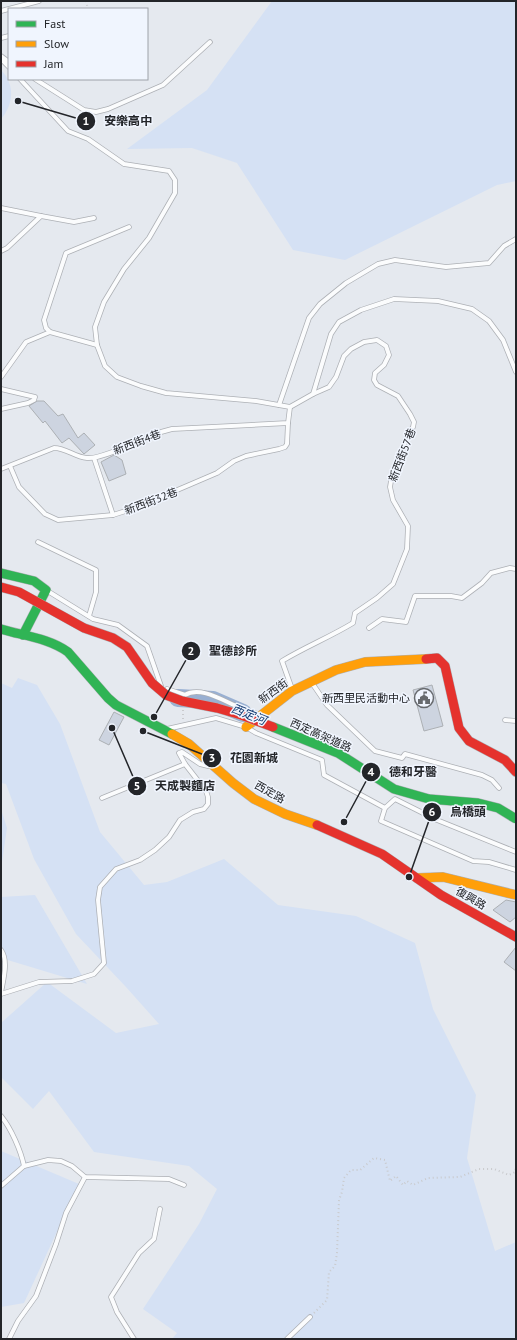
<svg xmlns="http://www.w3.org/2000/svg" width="517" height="1340" font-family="'PT Sans','Noto Sans TC',sans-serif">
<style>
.green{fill:#d5e1f4}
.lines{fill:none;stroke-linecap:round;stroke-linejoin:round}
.river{stroke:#99b0d2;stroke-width:18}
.building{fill:#cdd4e0;stroke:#acb0b4}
.lane-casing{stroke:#adb0b5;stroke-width:5.5}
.fast-casing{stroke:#adb0b5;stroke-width:10}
.slow-casing{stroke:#adb0b5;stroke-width:10}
.jam-casing{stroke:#adb0b5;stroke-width:10}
.path{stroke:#c9cacd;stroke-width:2;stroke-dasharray:1 3;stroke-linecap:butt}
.lane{stroke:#fbfcfd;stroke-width:4}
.fast{stroke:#30b455;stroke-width:9}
.slow{stroke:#ff9f0a;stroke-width:9}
.jam{stroke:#e5322d;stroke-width:9}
.fast-bridge-casing{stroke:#adb0b5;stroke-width:10;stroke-linecap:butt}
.jam-bridge-casing{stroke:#adb0b5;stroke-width:10;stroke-linecap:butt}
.fast-bridge{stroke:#30b455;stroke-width:9}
.jam-bridge{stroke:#e5322d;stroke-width:9}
.labels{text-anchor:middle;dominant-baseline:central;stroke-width:3;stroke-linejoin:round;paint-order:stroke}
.street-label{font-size:11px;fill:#232529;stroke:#f0f5fe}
.poi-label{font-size:11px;fill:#232529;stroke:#f0f5fe;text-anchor:end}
.water-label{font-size:12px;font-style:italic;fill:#11386f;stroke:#f0f5fe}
.leader{fill:none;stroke:#232529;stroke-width:1.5}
.callout-dot{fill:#232529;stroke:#f0f5fe;stroke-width:1.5}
.mark-label{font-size:12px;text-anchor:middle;font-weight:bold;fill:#fff}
.callout-label{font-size:12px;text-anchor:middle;font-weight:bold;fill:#232529;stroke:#f0f5fe;stroke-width:3;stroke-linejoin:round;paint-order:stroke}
</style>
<rect width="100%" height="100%" fill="#e5e9ef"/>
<g class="green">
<path d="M272,1H516V181L497,185L345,260L293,250L237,163L192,148L127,149L207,90Z"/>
<path d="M1,70C15,84 14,104 1,119Z"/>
<path d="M18,678L37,685L60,724L100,832L144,885L167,882L224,859L278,905L356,916L415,943L433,1009L476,1095L467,1158L495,1251L516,1242V1339H172L177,1333L143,1309L199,1224L217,1189L189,1166L94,1152L49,1091L33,1109L1,1077V1023L47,982L116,1033L159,1024L126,987L76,934L34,859L6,784L1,783V683L12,688Z"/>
<path d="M1,809L7,828L2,862H1Z"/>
<path d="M35,895L87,984L1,958V897Z"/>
<path d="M1,1151L79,1184L24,1303L1,1307Z"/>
</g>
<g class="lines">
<path class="river" d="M178,698L213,700L243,713"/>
</g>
<g class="building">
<path d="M37,401H44L58,416L63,414L78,438L84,433L95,445L84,454L69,438L62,443L45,421L43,423L29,406Z"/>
<path d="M114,455L122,460L126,474L109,481L101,462Z"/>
<path d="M432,685L443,726L424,731L413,690Z"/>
<path d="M114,712L124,717L109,745L99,740Z"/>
<path d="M506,900L516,902V917L510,922L493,910Z"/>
<path d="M516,947V971L504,962Z"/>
</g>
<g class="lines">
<g class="lane-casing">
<g id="lane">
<path d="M1,11L39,1"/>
<path d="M1,38L9,36"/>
<path d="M1,56L9,62"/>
<path d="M1,59L9,67"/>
<path d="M20,79L68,131L88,139L124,164L169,171L175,180V193L149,238L124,269L104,302L95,327L97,345L105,366L117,377L141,386L166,393L256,401L290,407L313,394L331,334L339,322L361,310L394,299L438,301L472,309L489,321L503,340L516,372"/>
<path d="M35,79L84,110L96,112L108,109L163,85L210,42"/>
<path d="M1,208L41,216L7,248L1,251"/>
<path d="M41,216L74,222L94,218"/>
<path d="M50,332L46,328L44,320L66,253L129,227"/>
<path d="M1,377L26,342L50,332L97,345"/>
<path d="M1,389L35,397L34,400L28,403L1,409"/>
<path d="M279,405L309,318L320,304L346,283L378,264L395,260L446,267L489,263L504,246L516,239"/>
<path d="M94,458L113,515"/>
<path d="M10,466L19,487L45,514L58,520L113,515L135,508L189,485L217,473L234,461L246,456L279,449L285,447L287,444L288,423"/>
<path d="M1,469L54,448C66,448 75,457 87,458C100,460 146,438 161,432L172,429L288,423L290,407"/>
<path d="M38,542L96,570V592L89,616"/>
<path d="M46,590L93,619L118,625L147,646L161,686"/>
<path d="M369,628L382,619L406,622L415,596H451L462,598L482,583L491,573L510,568L516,569"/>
<path d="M312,683L327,705L375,751L402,758L405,754L482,775L492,780L499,788"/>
<path d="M167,689L185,695C200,686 222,700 236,706C244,710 252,712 260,715"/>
<path d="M292,689L282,661C305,647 330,637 353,623L355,613L377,598L393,584L407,549L408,526L393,500L390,487L391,481L397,470L406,438L413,427L414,422L410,414L398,396L377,385L374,380L375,373L384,365L389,355L386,346L377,340L364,342L351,349L344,356L336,377L329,387L313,394"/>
<path d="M505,720L516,721"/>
<path d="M167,729L216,718L246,727L256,733L322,760L324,775L385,808"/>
<path d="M102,798L185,764"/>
<path d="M516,852L437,820L395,799L385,808L381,821L473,861L489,862L516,870"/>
<path d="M1,950C9,961 3,980 1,993"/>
<path d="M1,994L39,982L72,981L94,974L104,963L98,900L100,887L116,869L140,860L155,850L169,837L180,820L193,812L204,809L208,804V797L206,791L185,764L179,753L182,752L200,764L208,766"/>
<path d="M1,1116C11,1128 21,1151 24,1166"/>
<path d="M1,1186L24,1166L48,1160L61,1161L72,1166L85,1177L169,1179L184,1185"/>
<path d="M9,1339L18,1321L36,1296L56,1244L66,1213L85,1177"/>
<path d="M134,1339L117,1312L111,1297L139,1253L154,1239L160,1209"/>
<path d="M287,1339L310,1317"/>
</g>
</g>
<g class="fast-casing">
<g id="fast">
<path d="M1,573L34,581L46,590L23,635"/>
<path d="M1,629C24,636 48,638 68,652L108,698L116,705L172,734"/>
</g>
</g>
<g class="slow-casing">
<g id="slow">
<path d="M246,727L292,691L336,670L365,662L426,659"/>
<path d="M172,734L189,744L233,783L254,799L285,814L317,825"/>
<path d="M417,878L443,877L516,895"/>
</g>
</g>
<g class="jam-casing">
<g id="jam">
<path d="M426,659L437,658L445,666L459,728L469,741L505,760L516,772"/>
<path d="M317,825L382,854L441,895L516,937"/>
</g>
</g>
<g class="path">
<path d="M86,1L88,9"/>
<path d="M183,710V720"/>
<path d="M314,1313L327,1300L329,1272L335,1266L337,1253L339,1200L342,1192L344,1178L351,1170H360L374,1158L385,1160L390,1181L396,1176L403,1185L407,1181L413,1185L428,1178L460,1177L479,1169H494L509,1175L515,1172L516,1167"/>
</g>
<use href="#lane" class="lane"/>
<use href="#fast" class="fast"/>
<use href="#slow" class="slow"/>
<use href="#jam" class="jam"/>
<g class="fast-bridge-casing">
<path id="fast-bridge" d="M273,727L338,753L394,789L429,799L478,803L498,808L516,819"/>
</g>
<g class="jam-bridge-casing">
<path id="jam-bridge" d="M1,587L19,592L84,628L113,638L127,647L152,683L166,695L182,701L217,708L241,715L273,727"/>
</g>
<use href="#fast-bridge" class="fast-bridge"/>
<use href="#jam-bridge" class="jam-bridge"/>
</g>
<defs>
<g id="civic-ring" transform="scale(1)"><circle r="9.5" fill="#f0f5fe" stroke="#676a6e" stroke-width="1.5"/><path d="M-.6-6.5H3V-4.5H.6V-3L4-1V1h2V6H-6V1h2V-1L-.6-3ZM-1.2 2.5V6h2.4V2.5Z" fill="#676a6e"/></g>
</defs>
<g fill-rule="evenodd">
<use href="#civic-ring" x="424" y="698"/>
</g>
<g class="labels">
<g class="street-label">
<text transform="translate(137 442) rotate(-21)">新西街4巷</text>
<text transform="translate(402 455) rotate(-69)">新西街57巷</text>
<text transform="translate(151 501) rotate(-21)">新西街32巷</text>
<text transform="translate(273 691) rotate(-36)">新西街</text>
<text transform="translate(321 735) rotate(24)">西定高架道路</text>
<text transform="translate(270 792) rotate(29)">西定路</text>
<text transform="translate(471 898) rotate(30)">復興路</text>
</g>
<g class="poi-label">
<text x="410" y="698">新西里民活動中心</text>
</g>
<g class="water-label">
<text transform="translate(249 714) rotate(22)">西定河</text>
</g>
</g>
<path class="leader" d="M18 101L86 121M154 717L191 651M143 731L212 758M344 822L371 772M112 728L137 786M409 877L432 812"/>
<g class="callout-dot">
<circle cx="18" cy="101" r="4"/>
<circle cx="154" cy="717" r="4"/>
<circle cx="143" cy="731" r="4"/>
<circle cx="344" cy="822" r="4"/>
<circle cx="112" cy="728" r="4"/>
<circle cx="409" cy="877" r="4"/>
<circle cx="86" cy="121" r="10"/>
<circle cx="191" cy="651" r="10"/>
<circle cx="212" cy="758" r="10"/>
<circle cx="371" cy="772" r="10"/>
<circle cx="137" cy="786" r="10"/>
<circle cx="432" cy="812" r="10"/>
</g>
<g class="mark-label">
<text x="86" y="125">1</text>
<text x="191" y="655">2</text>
<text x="212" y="762">3</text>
<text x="371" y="776">4</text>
<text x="137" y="790">5</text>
<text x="432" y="816">6</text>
</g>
<g class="callout-label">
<text x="128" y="125">安樂高中</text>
<text x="233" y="655">聖德診所</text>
<text x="254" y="762">花園新城</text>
<text x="413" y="776">德和牙醫</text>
<text x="185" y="790">天成製麵店</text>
<text x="468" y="816">烏橋頭</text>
</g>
<rect width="517" height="1340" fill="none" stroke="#232529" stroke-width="4"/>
<rect x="8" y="8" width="140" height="72" fill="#f0f5fe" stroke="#9ea2a9"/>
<rect x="16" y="21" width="20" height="6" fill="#30b455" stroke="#9ea2a9"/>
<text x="44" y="28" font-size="12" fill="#232529">Fast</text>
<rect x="16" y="41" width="20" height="6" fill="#ff9f0a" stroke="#9ea2a9"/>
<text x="44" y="48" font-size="12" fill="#232529">Slow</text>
<rect x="16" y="61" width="20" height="6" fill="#e5322d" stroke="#9ea2a9"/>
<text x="44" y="68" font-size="12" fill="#232529">Jam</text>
</svg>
